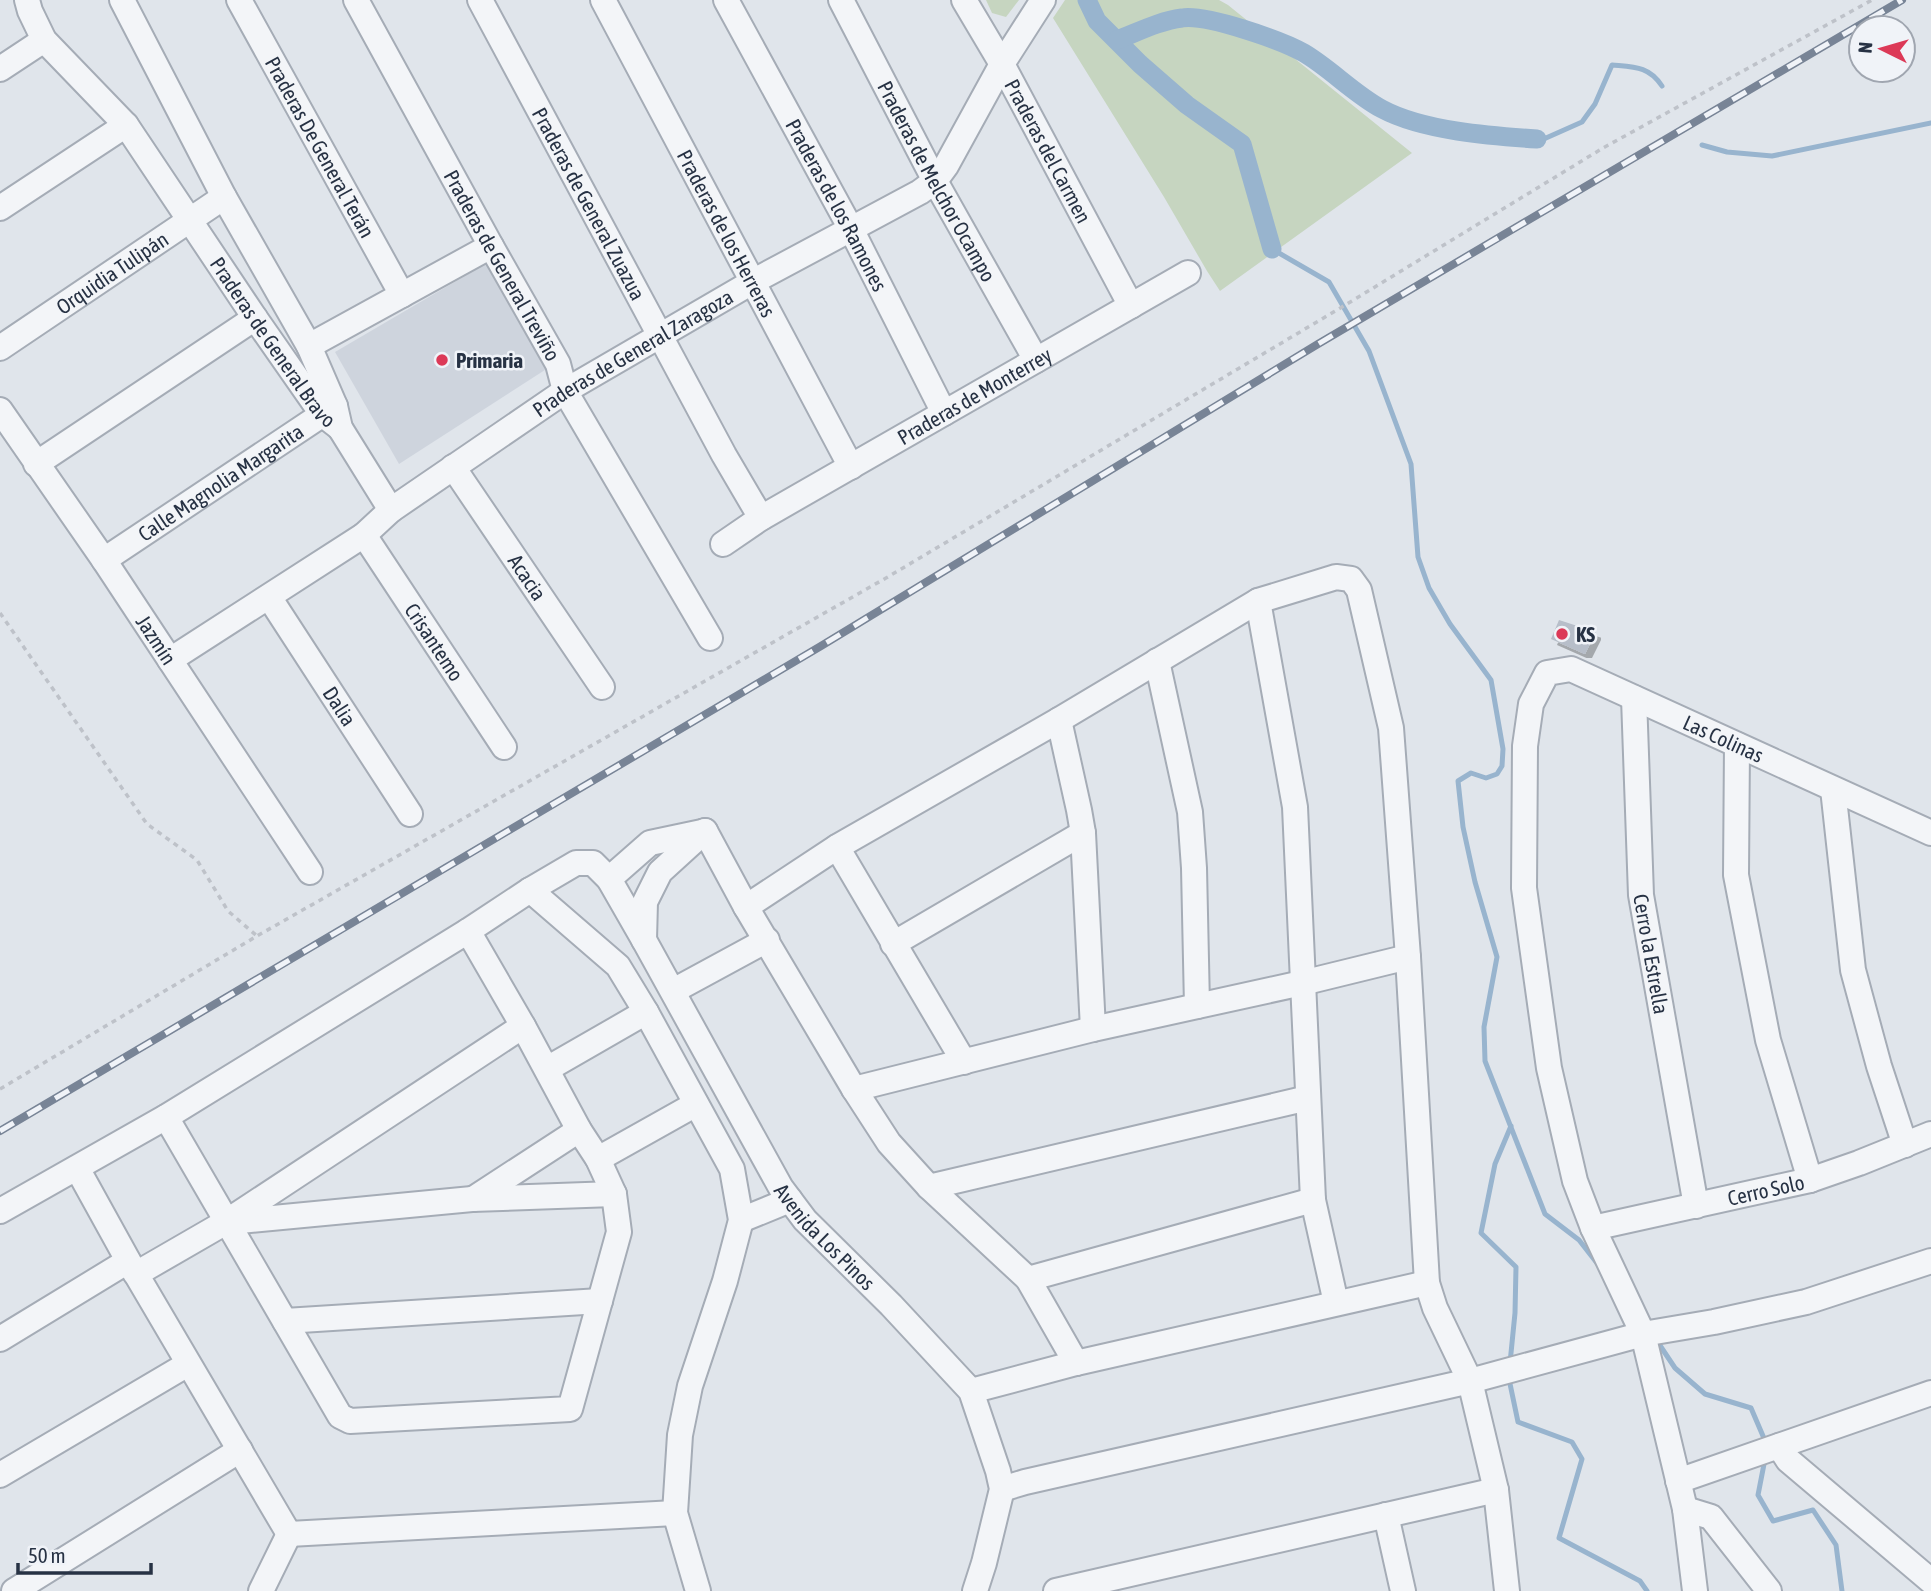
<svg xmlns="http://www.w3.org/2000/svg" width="1931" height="1591" font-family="'Asap Condensed',sans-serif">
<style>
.built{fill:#ced4dd}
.green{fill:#c6d5c0}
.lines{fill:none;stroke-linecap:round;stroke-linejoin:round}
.stream{stroke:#98b4ce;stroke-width:5}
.canal{stroke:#98b4ce;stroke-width:19}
.building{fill:#b7bec9;filter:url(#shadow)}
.minor-casing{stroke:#a5acb6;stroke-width:28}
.path{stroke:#bec2c9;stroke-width:3.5;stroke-dasharray:5 5;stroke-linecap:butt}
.minor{stroke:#f3f5f8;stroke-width:24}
.rail-casing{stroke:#788496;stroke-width:8}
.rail{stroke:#f0f3f8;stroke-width:5;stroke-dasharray:16;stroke-linecap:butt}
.poi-dot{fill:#dc3957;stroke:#f0f3f8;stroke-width:2.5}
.labels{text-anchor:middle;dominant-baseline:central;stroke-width:5;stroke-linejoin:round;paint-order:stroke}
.street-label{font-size:21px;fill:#273244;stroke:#f0f3f8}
.poi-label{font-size:21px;font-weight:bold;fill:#273244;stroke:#f0f3f8;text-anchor:start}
</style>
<defs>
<filter id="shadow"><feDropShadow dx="6" dy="6" stdDeviation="0" flood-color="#0004"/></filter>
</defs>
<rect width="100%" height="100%" fill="#e0e5eb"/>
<path class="built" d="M487,263L548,368L399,464L335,352Z"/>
<g class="green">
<path d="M986,0H1019L1006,17L992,13Z"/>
<path d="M1065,0H1219L1228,5L1412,153L1220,291L1207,271L1164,197L1053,18Z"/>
</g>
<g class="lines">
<g class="stream">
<path d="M1537,139L1546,138L1582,122L1595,104L1612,65C1634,67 1649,66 1662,86"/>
<path d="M1702,145L1727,152L1772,156L1931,123"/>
<path d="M1272,249L1329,282L1369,351L1411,464L1418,557L1429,588L1450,624L1491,680L1503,749L1502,766L1497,774L1486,778L1471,773L1458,781L1463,827L1475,882L1497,957L1484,1027L1485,1061L1545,1214L1579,1240L1600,1267"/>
<path d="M1655,1338L1675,1368L1705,1394L1751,1408L1766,1443"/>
<path d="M1510,1363L1515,1313L1516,1267L1481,1233L1495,1164L1511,1126"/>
<path d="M1509,1379L1518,1422L1572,1442L1582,1459L1559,1538L1640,1581L1647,1591"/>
<path d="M1765,1459L1758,1495L1773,1521L1813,1510L1836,1545L1842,1591"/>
</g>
<g class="canal">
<path d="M1087,0L1097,21L1140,64L1187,105L1242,144L1272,249"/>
<path d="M1117,40C1138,32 1159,21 1182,18C1206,14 1281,40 1304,53C1331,69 1354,94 1382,109C1423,131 1491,136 1537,139"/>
</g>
</g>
<path class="building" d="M1559,620L1596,632L1585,654L1551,639Z"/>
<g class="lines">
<g class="minor-casing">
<g id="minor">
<path id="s1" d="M27,0L30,11L44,40L126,125L255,318L322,414L340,428"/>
<path d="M122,0L224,197L309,346L335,406L340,428L391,510"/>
<path id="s2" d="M239,0L402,295"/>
<path id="s3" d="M356,0L491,246L558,364L565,391L710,638"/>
<path id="s4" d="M480,0L724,455L761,518"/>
<path id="s5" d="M603,0L851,467"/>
<path id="s6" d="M726,0L851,229L944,413"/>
<path id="s7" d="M841,0L935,181L1036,360"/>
<path id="s8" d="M964,0L1002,64L1131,306"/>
<path d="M0,69L44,40"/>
<path d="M0,208L126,125"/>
<path d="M309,346L491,246"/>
<path id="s9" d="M0,348L224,197"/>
<path id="s10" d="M0,410L104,560L310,872"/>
<path d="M36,464L255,318"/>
<path id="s11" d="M453,467L602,687"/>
<path id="s12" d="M364,535L504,747"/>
<path id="s13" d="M723,544L761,518L1188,273"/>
<path id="s14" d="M104,560L335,406"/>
<path id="s15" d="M269,597L410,814"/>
<path d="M1258,601L1295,807L1313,1200L1336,1303"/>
<path id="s16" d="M170,660L364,535L391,510L565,391L754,281L920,192L935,181L946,166L1002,64L1043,0"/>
<path d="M1157,661L1190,812L1194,868L1197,1006"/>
<path id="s17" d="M1634,698L1641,895L1696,1206"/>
<path d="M1059,720L1079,810L1083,833L1093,1029"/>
<path d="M1737,745L1736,875L1768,1040L1810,1180"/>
<path d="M1833,789L1853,970L1879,1066L1905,1145"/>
<path d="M705,831L746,907L854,1089L889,1143L929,1187L1028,1279L1076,1363"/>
<path d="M837,847L964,1062"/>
<path d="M609,879L650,843L702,832"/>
<path d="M530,890L618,966L646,1012L732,1169L741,1220L725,1281L690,1386L680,1435L675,1513L698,1591"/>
<path d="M746,907L837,847L1059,720L1258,601L1336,577L1351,579L1359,590L1391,728L1408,957L1427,1283L1435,1308L1470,1381L1496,1490L1507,1591"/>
<path d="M644,940L645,902L660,872L705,831"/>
<path d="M893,944L1083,833"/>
<path d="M673,991L767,940"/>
<path d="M547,1069L646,1012"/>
<path d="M854,1089L1093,1029L1302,983L1408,957"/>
<path d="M166,1117L340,1416L350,1421L570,1409L619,1232L614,1194L598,1159L579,1130L523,1026L468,931"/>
<path d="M598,1159L696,1104"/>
<path d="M77,1168L135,1273"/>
<path d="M929,1187L1308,1098"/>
<path d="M473,1199L579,1130"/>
<path id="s18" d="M0,1211L166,1117L468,931L530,890L576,863H593L609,879L644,940L781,1188L805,1220L891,1305L971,1391L998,1471L1002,1489L984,1563L975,1591"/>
<path d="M741,1220L790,1200"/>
<path d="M230,1222L472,1199L614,1194"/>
<path id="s19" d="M1593,1228L1810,1180L1859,1163L1931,1134"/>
<path d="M1028,1279L1313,1200"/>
<path d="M285,1321L600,1301"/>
<path d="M0,1339L128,1261"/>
<path d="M971,1391L1076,1363L1427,1283"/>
<path d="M1779,1446L1788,1460L1931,1581"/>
<path d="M0,1475L188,1364"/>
<path d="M1678,1481L1931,1393"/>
<path d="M1002,1489L1025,1482L1470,1381L1643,1334L1714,1322L1806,1302L1931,1261"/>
<path d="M1685,1509L1711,1517L1769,1591"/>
<path d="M1386,1515L1403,1591"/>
<path d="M289,1534L136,1274L226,1222L523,1026"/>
<path d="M289,1534L675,1513"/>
<path d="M14,1591L240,1450"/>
<path d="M261,1591L289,1534"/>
<path d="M1056,1591L1496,1490"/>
<path id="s20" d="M1695,1591L1685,1509L1643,1334L1593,1228L1575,1181L1549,1068L1524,888L1525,746L1531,704L1547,673L1571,669L1931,833"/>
</g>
</g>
<g class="path">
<path d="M0,613L147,824L197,860L228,911L257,936"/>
<path d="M0,1089L257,936L886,578L1342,307L1603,148L1872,0"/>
</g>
<use href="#minor" class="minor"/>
<g class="rail-casing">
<path id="rail" d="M0,1131L821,646L1318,344L1902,0"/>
</g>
<use href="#rail" class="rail"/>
</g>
<g class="poi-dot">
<circle cx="442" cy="360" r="7"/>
<circle cx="1562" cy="634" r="7"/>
</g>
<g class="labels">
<g class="street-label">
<text stroke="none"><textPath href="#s2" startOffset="168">Praderas De General Terán</textPath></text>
<text stroke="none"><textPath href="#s8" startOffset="173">Praderas del Carmen</textPath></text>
<text stroke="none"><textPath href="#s7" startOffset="205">Praderas de Melchor Ocampo</textPath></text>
<text stroke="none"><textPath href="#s4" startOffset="231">Praderas de General Zuazua</textPath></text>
<text stroke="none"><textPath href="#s6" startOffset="233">Praderas de los Ramones</textPath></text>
<text stroke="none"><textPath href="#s5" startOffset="264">Praderas de los Herreras</textPath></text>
<text stroke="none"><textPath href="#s3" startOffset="303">Praderas de General Treviño</textPath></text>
<text stroke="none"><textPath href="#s9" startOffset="135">Orquidia Tulipán</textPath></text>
<text stroke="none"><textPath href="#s1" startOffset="424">Praderas de General Bravo</textPath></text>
<text stroke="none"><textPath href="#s16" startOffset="556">Praderas de General Zaragoza</textPath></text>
<text stroke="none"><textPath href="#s13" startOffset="292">Praderas de Monterrey</textPath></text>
<text stroke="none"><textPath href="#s14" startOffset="140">Calle Magnolia Margarita</textPath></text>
<text stroke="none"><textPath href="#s11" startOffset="133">Acacia</textPath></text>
<text stroke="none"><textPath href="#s10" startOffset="278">Jazmín</textPath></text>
<text stroke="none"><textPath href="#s12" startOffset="128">Crisantemo</textPath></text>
<text stroke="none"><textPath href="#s15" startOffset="130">Dalia</textPath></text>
<text stroke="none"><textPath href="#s20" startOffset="1139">Las Colinas</textPath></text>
<text stroke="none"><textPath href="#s17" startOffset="257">Cerro la Estrella</textPath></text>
<text stroke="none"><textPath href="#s19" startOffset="177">Cerro Solo</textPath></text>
<text stroke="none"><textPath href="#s18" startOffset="1132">Avenida Los Pinos</textPath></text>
</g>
<g class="poi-label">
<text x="456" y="360">Primaria</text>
<text x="1576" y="634">KS</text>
</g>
</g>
<g transform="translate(1882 49) rotate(275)"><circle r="33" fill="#f0f3f8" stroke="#a0a6b0" stroke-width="2"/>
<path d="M0-5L12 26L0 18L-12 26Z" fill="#dc3957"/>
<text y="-10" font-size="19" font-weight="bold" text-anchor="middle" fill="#273244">N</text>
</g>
<path d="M18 1563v10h133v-10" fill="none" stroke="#273244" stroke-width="3.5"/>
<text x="28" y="1563" font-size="21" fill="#273244" stroke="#f0f3f8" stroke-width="5" paint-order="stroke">50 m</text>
</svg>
